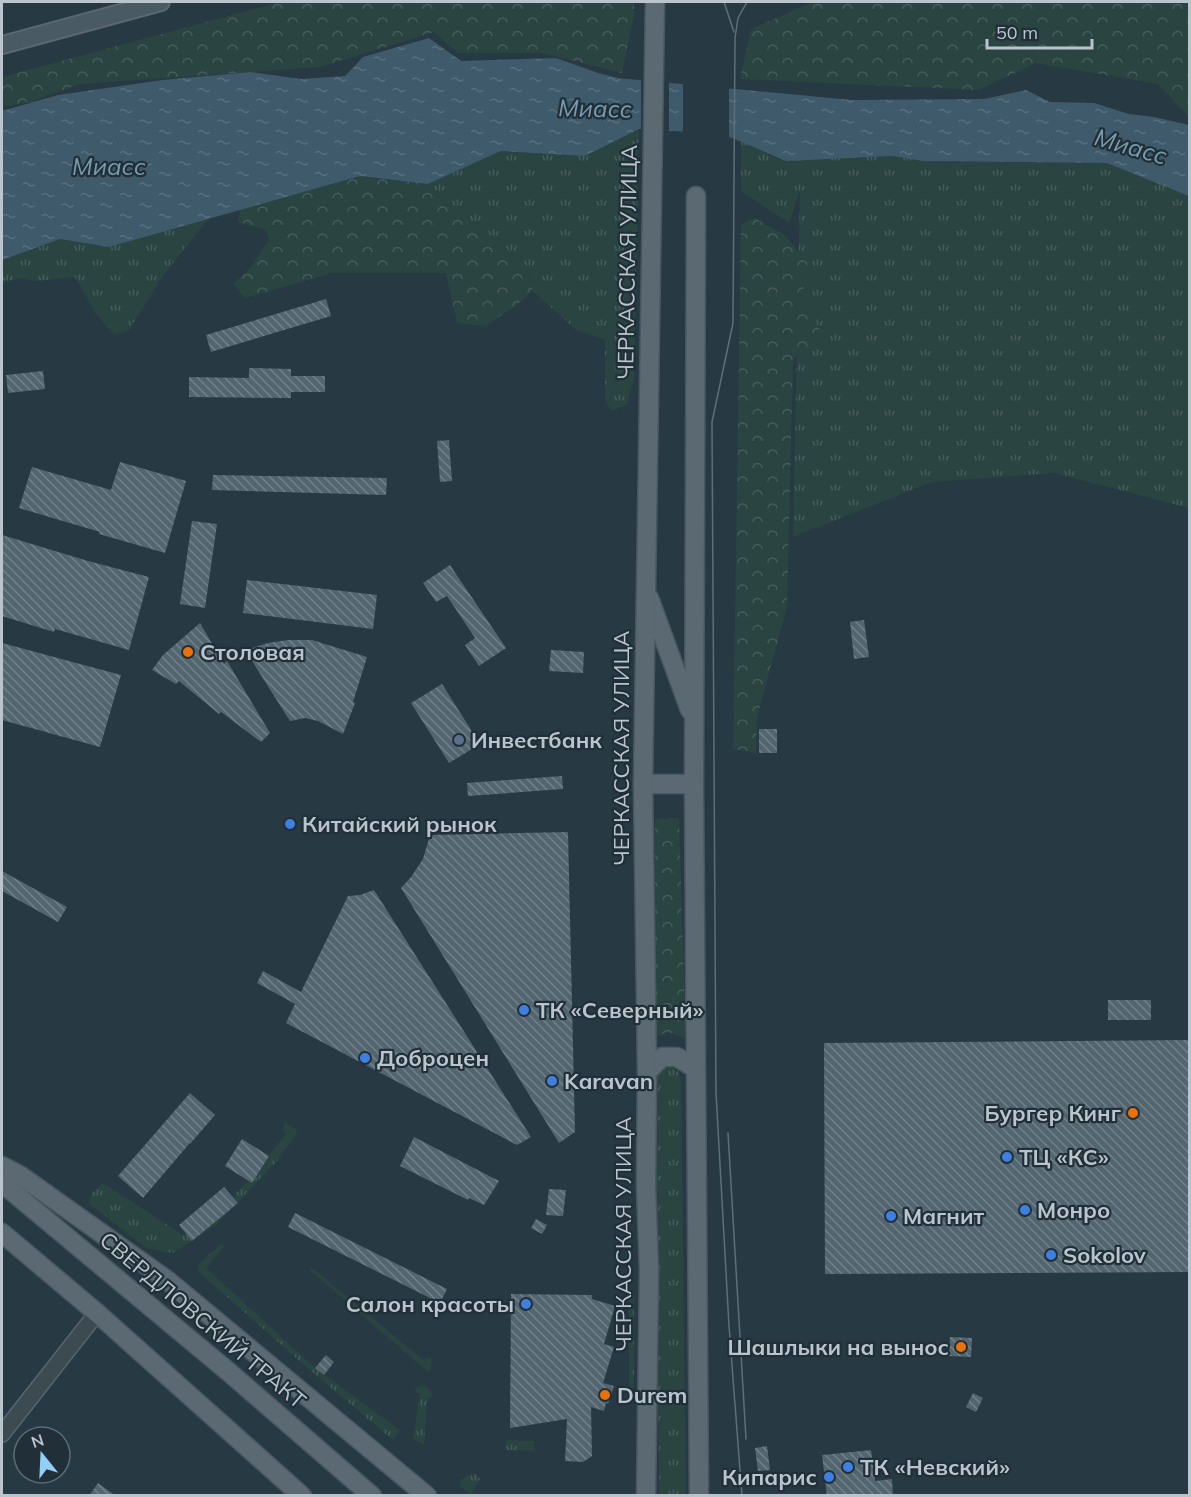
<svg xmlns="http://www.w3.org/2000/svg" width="1191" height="1497" font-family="Mulish,sans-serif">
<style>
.grass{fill:url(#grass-tufts)}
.forest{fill:url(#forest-crowns)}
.water{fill:url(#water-ripples)}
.pier{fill:#273943}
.building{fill:url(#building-back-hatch)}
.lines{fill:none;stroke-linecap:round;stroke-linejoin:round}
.tertiary-casing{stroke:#5a6770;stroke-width:18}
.secondary-casing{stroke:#5a6770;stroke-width:20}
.primary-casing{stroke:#48565f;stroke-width:21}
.tertiary{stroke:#3c4a52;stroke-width:15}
.secondary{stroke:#4a5a65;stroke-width:16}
.primary{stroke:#5a6972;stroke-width:18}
.tram{stroke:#5e6f79;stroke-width:1.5}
.food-dot{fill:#e8710a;stroke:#202f38;stroke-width:2}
.service-dot{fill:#5c6f8a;stroke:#202f38;stroke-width:2}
.shop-dot{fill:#3f7fe0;stroke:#202f38;stroke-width:2}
.labels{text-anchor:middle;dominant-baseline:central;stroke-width:4.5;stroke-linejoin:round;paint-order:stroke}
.street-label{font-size:22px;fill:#b9c4cc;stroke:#202f38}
.poi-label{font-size:22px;font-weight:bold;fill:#b9c4cc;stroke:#202f38;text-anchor:start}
.water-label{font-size:24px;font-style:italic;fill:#7a9bae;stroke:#202f38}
</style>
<defs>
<pattern id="grass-tufts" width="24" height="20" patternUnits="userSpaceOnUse" patternTransform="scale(1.5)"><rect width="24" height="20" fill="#294441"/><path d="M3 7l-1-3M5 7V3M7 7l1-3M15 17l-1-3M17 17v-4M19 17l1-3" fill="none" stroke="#465d5b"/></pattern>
<pattern id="forest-crowns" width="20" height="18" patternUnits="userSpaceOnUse" patternTransform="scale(1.5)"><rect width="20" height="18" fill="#294441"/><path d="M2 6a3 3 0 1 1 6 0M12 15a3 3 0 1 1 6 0" fill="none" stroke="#465d5b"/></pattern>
<pattern id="water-ripples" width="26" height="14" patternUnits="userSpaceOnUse" patternTransform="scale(1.5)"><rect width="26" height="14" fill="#3e5a6b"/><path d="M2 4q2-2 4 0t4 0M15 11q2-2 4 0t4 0" fill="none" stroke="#58707f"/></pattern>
<pattern id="building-back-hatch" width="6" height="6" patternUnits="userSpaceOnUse" patternTransform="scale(1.5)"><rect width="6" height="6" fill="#536670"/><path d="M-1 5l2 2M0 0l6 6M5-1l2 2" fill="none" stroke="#71818a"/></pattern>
</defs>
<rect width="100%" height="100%" fill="#273943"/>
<g class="grass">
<path d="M639,129L634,377L627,405L611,411L605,400V340L576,330L533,291L526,266L483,229L450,207L428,184L501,151L585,156Z"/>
<path d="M741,141L786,160L892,156L923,161L1108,163L1187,194L1190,208L1189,508L1054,473L932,482L793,537L800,190L789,223L741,191Z"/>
<path d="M209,218L162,277L129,330L114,335L96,314L75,277L37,281L19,278L2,283V260L60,239L109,247Z"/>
<path d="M664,1068H672L679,1072L681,1083L686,1495H659L655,1078L658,1071Z"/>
<path d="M284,1122L297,1130L296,1135L277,1161L216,1225L173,1253L146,1248L88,1203L92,1193L103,1183L183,1235L209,1220L246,1183L286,1134L283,1129Z"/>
<path d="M221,1244L224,1246L206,1268L315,1368L400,1430L393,1440L304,1365L198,1271L199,1264Z"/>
<path d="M311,1267L423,1360L429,1357L432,1359L430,1371H427L310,1270Z"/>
<path d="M629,1292L634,1293V1388H629Z"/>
<path d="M423,1385L429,1389L433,1395L427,1400L424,1445L413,1438L420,1394L415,1392L417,1387Z"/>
<path d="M506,1440L534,1441V1451L506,1450Z"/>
<path d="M475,1473L480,1479L471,1495L460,1486V1481L468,1475Z"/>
</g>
<g class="forest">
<path d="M280,2H634V15L622,73L542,53H458L434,32L320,67L80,84L30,102L2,107V77Z"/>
<path d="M813,2H1189V117L1158,84L1035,63L979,90L740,79L751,29Z"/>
<path d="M360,176L428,184L450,207L483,229L526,266L533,291L514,307L485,326L457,323L446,273H332L245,298L233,284L250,268L269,240L266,230L238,222L240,209Z"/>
<path d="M754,218L783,234L808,262L803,291L822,336L793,359L787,607L757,717L756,753L733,749L741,224Z"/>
<path d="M679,818L686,1040C674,1032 668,1030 655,1038V819Z"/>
</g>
<path class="water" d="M429,38L461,61L556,58L598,73L618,78L852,100L984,99L1026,90L1050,102L1094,103L1129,114L1154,117L1189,125V196L1107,163L923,161L892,156L786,161L723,134L639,129L585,156L501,151L428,184L360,176L109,247L60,239L2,260V111L58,95L163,80L250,72L301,79L345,76L363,57Z"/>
<g class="pier">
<path d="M641,77L669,79V134L641,132Z"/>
<path d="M683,81L729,85V140L723,137L683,135Z"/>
</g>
<g class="building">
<path d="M326,299L331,316L211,352L206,335Z"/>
<path d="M249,368L291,369V376H325V392H291V398L189,397V377L249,378Z"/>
<path d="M43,371L45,389L8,393L6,375Z"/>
<path d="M449,440L452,481L440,482L437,441Z"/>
<path d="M120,462L186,481L165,553L99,534L100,532L19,508L32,467L111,490Z"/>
<path d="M213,475L387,478L386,495L212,490Z"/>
<path d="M192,521L217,524L205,608L180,604Z"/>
<path d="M2,535L88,561L149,577L129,650L55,629L54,632L2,616Z"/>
<path d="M450,565L506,648L479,666L465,645L475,638L447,596L436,602L423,583Z"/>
<path d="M247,580L377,595L373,629L243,613Z"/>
<path d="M864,620L869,657L854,659L850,622Z"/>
<path d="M200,623L224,664L227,661L270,733L261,742L221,712L219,714L179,681L176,684L152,670L163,655Z"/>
<path d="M288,640H312L367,657L353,702L355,703L343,734L318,721L305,718L290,721L245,650L268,643Z"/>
<path d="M2,643L121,675L100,747L2,720Z"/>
<path d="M551,650L584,652L583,673L549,671Z"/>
<path d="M442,684L480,744L449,763L411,703Z"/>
<rect x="759" y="729" width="18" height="24"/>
<path d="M562,776L563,789L468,796L467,783Z"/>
<path d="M568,832L575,1132L559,1143L401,888L411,877L423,859L430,835Z"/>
<path d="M2,871L67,907L58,922L2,891Z"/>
<path d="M374,890L531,1137L517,1145L286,1023L295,1004L257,983L263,971L301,992L348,896L360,895Z"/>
<rect x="1108" y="1000" width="43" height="20"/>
<path d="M1190,1040V1272L825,1274L824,1043Z"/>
<path d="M190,1093L215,1115L190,1144L188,1142L189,1144L143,1198L118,1176Z"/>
<path d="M414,1137L499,1181L484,1205L469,1198L468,1200L400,1166Z"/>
<path d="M242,1139L269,1156L252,1183L225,1166Z"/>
<path d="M224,1187L238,1203L192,1241L179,1225Z"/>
<path d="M549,1189L566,1190L563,1216L546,1215Z"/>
<path d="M295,1213L447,1289L440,1303L288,1227Z"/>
<path d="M536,1219L547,1225L542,1234L531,1228Z"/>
<path d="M511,1294L592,1295V1299L615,1306L604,1344L614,1347L603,1383L614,1386L608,1404L606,1403L604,1411L591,1407L592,1456L583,1462L565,1461L567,1419L510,1428Z"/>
<path d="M950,1337L972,1338L971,1357L949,1356Z"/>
<path d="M326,1355L334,1362L324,1375L315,1368Z"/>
<path d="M973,1393L983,1398L976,1412L966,1407Z"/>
<path d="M767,1446L770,1470L758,1471L755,1448Z"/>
<path d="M871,1450L875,1481L892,1479L893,1496H827L822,1455Z"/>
<path d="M98,1483L116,1496H89Z"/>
</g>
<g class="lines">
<g class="tertiary-casing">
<path id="tertiary" d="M2,1434L97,1313"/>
</g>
<g class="secondary-casing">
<path id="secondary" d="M2,45L161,2"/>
</g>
<g class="primary-casing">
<g id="primary">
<path d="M696,196L694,784L699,1496"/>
<path d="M649,598L690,710"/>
<path d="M643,784H694"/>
<path d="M647,1072L662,1057H677L695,1068"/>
<path d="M2,1166L21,1176L167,1280L427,1496"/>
<path d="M2,1183L230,1373L372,1496"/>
<path d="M2,1233L97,1313L302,1496"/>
<path d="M646,1496L649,1271L646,1185L647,1072L643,784L655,2"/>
</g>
</g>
<use href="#tertiary" class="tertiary"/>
<use href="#secondary" class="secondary"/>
<use href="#primary" class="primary"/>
<g class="tram">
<path d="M724,2L734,32"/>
<path d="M728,1133L746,1439"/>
<path d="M742,1496L729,1326L716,1093L712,422L733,323L735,38L738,18L747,2"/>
</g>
</g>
<g class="food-dot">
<circle cx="188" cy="652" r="6"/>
<circle cx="1133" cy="1113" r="6"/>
<circle cx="961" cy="1347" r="6"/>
<circle cx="605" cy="1395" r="6"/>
</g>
<circle class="service-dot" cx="459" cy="740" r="6"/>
<g class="shop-dot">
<circle cx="290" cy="824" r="6"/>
<circle cx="524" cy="1010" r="6"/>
<circle cx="365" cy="1058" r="6"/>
<circle cx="552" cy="1081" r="6"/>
<circle cx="1007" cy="1157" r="6"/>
<circle cx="1025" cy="1210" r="6"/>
<circle cx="891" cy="1216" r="6"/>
<circle cx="1051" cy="1255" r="6"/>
<circle cx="526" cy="1304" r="6"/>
<circle cx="848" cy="1467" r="6"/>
<circle cx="829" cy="1477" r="6"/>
</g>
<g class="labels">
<g class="street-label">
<text transform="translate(627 262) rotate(-89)">ЧЕРКАССКАЯ УЛИЦА</text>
<text transform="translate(621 748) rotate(-90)">ЧЕРКАССКАЯ УЛИЦА</text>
<text transform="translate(623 1234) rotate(-90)">ЧЕРКАССКАЯ УЛИЦА</text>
<text transform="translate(203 1320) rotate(40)">СВЕРДЛОВСКИЙ ТРАКТ</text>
</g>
<g class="poi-label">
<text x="200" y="652">Столовая</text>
<text x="471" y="740">Инвестбанк</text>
<text x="302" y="824">Китайский рынок</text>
<text x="536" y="1010">ТК «Северный»</text>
<text x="377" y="1058">Доброцен</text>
<text x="564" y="1081">Karavan</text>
<text x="1121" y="1113" text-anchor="end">Бургер Кинг</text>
<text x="1019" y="1157">ТЦ «КС»</text>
<text x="1037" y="1210">Монро</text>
<text x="903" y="1216">Магнит</text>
<text x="1063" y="1255">Sokolov</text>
<text x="514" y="1304" text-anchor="end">Салон красоты</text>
<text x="949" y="1347" text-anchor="end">Шашлыки на вынос</text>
<text x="617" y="1395">Durem</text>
<text x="860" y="1467">ТК «Невский»</text>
<text x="817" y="1477" text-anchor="end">Кипарис</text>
</g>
<g class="water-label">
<text transform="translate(595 108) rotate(1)">Миасс</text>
<text transform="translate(1131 146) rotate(16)">Миасс</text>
<text x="109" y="166">Миасс</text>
</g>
</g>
<rect width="1191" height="1497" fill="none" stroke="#b9c4cc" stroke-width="6"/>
<g transform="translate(42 1455) rotate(342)"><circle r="28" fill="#202f38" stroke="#5d6b73" stroke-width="1.5"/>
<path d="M0-4.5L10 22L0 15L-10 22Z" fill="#93cef7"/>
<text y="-9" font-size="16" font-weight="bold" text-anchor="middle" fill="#b9c4cc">N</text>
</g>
<path d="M987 39v9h105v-9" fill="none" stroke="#b9c4cc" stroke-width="3"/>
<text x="996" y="39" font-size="18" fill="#b9c4cc" stroke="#202f38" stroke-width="4.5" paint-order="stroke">50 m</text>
</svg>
